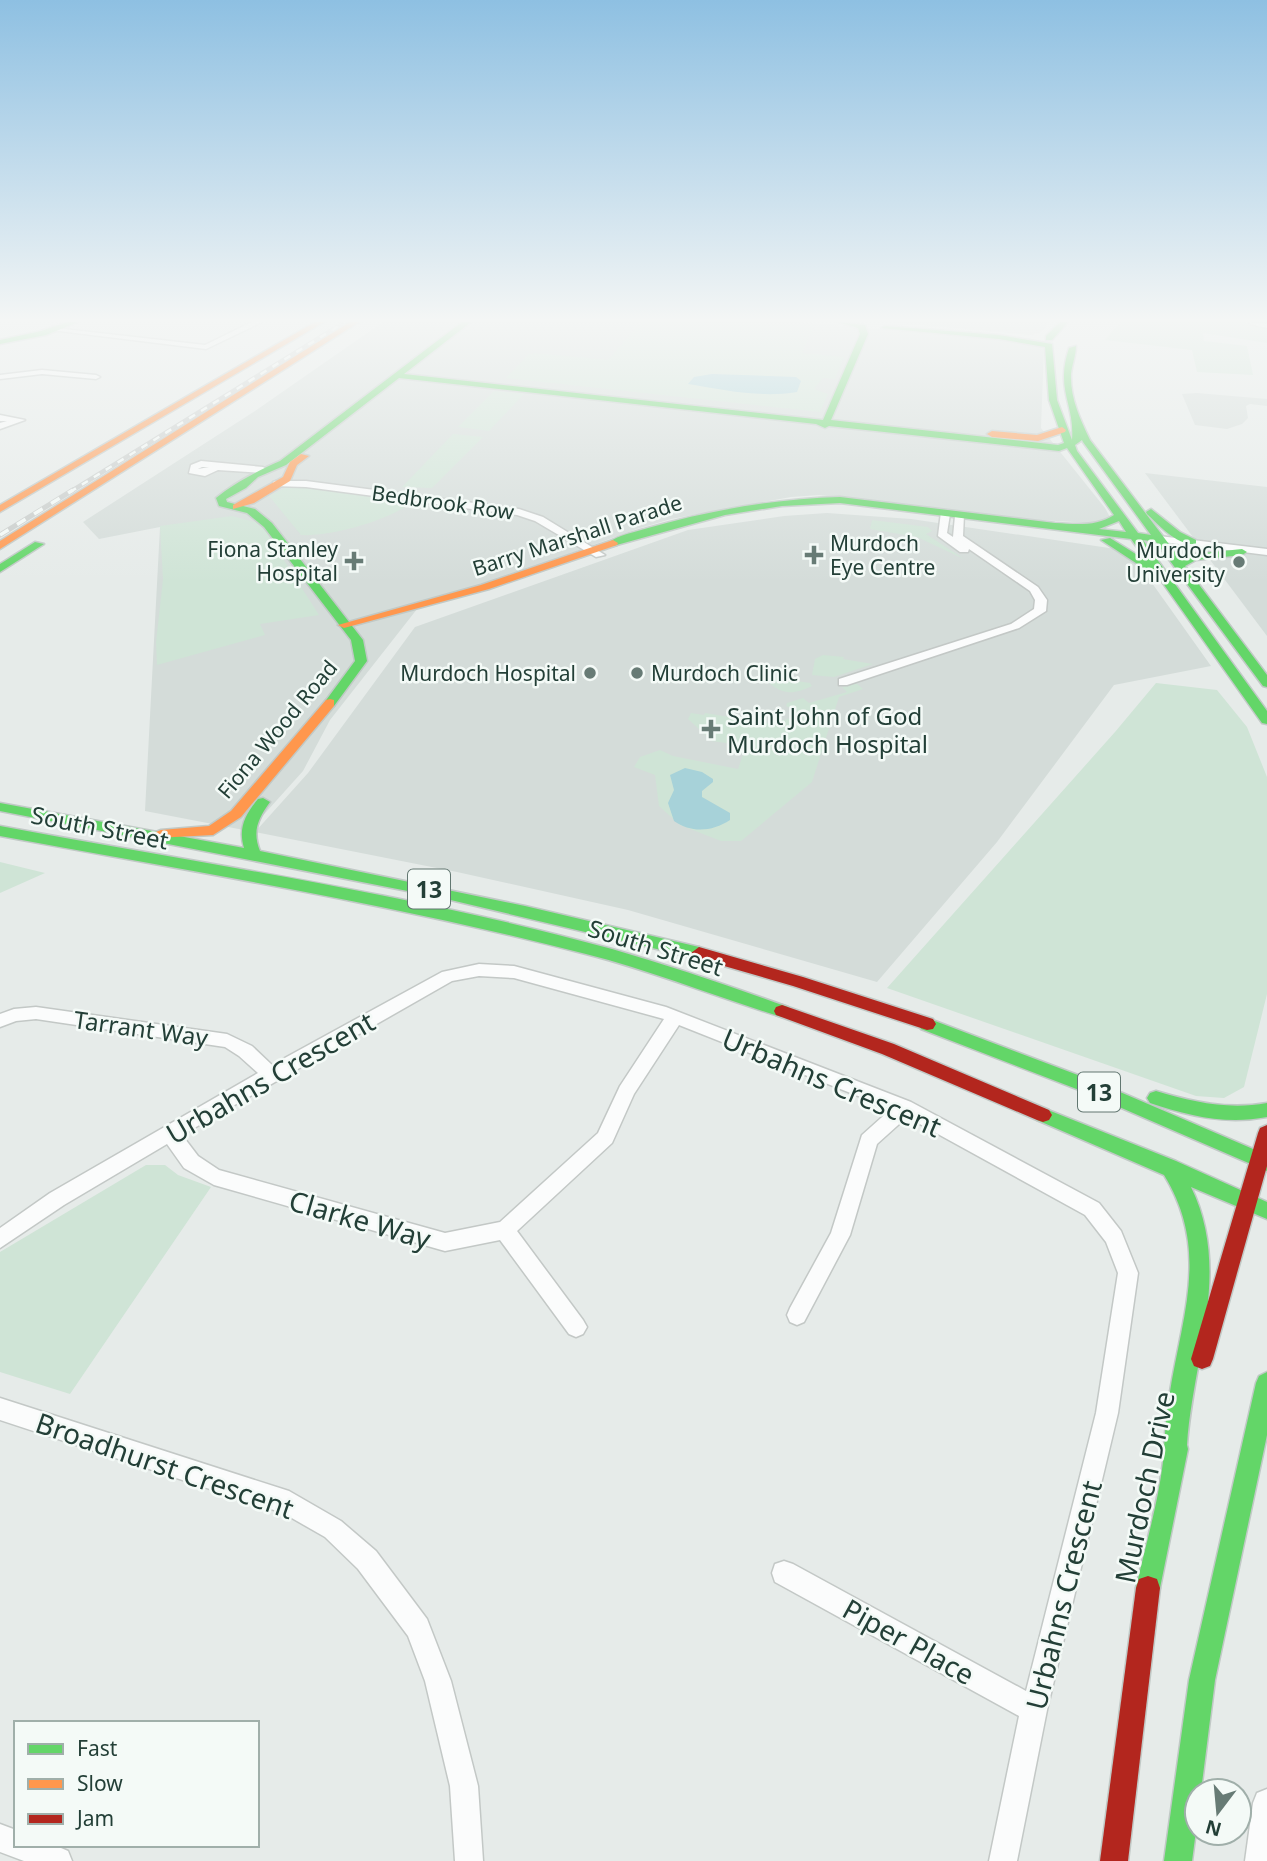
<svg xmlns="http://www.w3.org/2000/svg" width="1267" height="1861" font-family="'Noto Sans',sans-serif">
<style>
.built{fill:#d4dcd9}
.green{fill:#cfe4d6}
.water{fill:#a7d2d9}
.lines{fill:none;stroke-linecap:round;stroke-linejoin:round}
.street-casing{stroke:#c3c8c6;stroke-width:3}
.fast-casing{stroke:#c1c9c6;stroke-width:3}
.slow-casing{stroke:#c1c9c6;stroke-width:3}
.jam-casing{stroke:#c1c9c6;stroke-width:3}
.street{fill:#fbfcfc;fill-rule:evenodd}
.fast{fill:#63d668;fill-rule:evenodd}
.slow{fill:#ff974d;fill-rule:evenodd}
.jam{fill:#b3261e;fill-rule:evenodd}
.rail-far1-casing{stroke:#c8ccca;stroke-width:4.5}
.rail-casing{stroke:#c8ccca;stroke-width:5}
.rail-far1{stroke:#f4faf7;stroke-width:2.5;stroke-dasharray:7;stroke-linecap:butt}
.rail{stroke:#f4faf7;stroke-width:3.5;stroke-dasharray:10;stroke-linecap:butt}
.poi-dot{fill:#677b75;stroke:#f4faf7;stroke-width:2.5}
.labels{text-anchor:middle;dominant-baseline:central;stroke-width:5;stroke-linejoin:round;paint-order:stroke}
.far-street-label{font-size:21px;fill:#233f37;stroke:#f4faf7}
.far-poi-label{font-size:21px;fill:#233f37;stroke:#f4faf7;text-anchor:end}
.shield{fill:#f4faf7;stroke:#627771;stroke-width:2}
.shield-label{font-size:23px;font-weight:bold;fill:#233f37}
.poi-label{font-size:24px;fill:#233f37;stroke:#f4faf7;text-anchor:start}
.street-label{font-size:24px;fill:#233f37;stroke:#f4faf7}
.near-street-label{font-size:28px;fill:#233f37;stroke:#f4faf7}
</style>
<rect width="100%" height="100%" fill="#e6ebe9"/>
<g class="built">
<path d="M383,322H797L1029,342L1044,347L1041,428L1105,508L1111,519L1106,523H1092L1021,519L819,495L791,497L671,519L637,529L489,583L421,604L330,720L303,771L249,831L145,811L160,527L99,539L83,522L255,411Z"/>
<path d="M888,322H1050L1041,332L1031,335Z"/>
<path d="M1197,393L1267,399V406L1250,404L1246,406L1248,418L1242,424L1227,429L1195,425L1182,394Z"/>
<path d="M1145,473L1267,487V636Z"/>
<path d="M827,513L911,519L1116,549L1137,562L1211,666L1114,685L997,842L877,982L628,910L457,872L255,832L308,773L415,627L688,530L784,516Z"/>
</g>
<g class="green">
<path d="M641,322L815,324L802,353L844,357L835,379L823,378L814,389L828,394L820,412L506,378L529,354L535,353L608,360Z"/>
<path d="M1121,322H1244L1267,329V343L1203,333L1204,341L1247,346L1253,375L1197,372L1192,350L1105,340Z"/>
<path d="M494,391L524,394L489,431L458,427Z"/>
<path d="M453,434L483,437L432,488L402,487Z"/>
<path d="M291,485L413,501C392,520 329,537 301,535L269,496Z"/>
<path d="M232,516L255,522L264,529L319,615L260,624L265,635L157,665L156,642L163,579L160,526Z"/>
<path d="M872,520L928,527L932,531L926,534L964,559L917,537L870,529Z"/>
<path d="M823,655L844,657L843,659L873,664L834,677L812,675L815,659Z"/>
<path d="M769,677L810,683L812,686C791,696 782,694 765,680Z"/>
<path d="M856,683L863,689L839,697L812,782L741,841H721L680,825L659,806L655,775L634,767L640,757L660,750L673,756L738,769L746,746L712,741L688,719L691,713L704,715L705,713L779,725L780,721L795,717L793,709L786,706L787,703L803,698L809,703L847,692L842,687Z"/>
<path d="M1156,683L1217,690L1247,727L1267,777V994L1244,1087L1224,1098L1196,1096L887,988L1115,732Z"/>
<path d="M0,862L45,873L0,893Z"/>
<path d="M146,1165H165L178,1175L211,1187L70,1394L0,1372V1252Z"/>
</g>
<g class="water">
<path d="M712,374L796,377L801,381L797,392C760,398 724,390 688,384L694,377Z"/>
<path d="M685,768L702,772L713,779V782L702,791V797L730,813V820C712,832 691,833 674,821L668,803L674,790L670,775Z"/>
</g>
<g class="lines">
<g class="street-casing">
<g id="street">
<path d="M252,322H262L206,349L51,330L55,328L205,345Z"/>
<path d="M1249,322L1267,324V328L1250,324Z"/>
<path d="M42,370L96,375L100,377L96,379L42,374L0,379V375Z"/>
<path d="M0,415L25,420L0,429V423L7,421H0Z"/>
<path d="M201,461L263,467L268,470L263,473L218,470L205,476L189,473L191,465ZM202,467H209L198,469Z"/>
<path d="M276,481H306L519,509L543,517L605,555L596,557L535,521L517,515L306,487L273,486V482Z"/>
<path d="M941,512L950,514L947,533L953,537L955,516L964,514L963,536L1038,587L1047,600L1046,611L1019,628L847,685H839V679L1011,624L1034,609L1035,600L1030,591L969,549L968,552H960L938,536Z"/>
<path d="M1159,536L1267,549V555L1155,541V537Z"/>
<path d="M479,964L514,966L666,1007L911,1102L1099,1203L1121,1231L1138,1273L1118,1413L1047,1710L1017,1861H989L1019,1716L775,1582L772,1573L775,1564L784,1561L793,1564L1026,1691L1096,1413L1118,1273L1106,1242L1085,1215L907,1117L877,1144L850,1235L804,1322L797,1325L790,1322L787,1315L790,1308L831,1233L862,1135L891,1109L679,1025L634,1094L612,1143L517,1231L583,1320L587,1327L583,1334L576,1337L569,1334L500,1240L445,1251L214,1185L184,1168L167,1144L64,1205L0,1248V1228L50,1193L258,1073L239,1056L225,1047L36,1019L16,1021L0,1027V1014L14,1009L36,1007L227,1034L252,1046L272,1065L442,972ZM479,976L514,978L664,1019L620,1086L598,1133L500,1222L445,1233L219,1170L198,1156L182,1135L452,981Z"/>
<path d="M0,1398L289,1491L341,1521L376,1551L427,1619L451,1681L478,1786L483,1861H455L450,1786L425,1681L408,1636L358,1569L325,1537L283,1513L0,1420Z"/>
<path d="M1267,1789V1861H1245L1253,1803L1257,1793Z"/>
<path d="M0,1824L16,1830V1845H54L68,1851L72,1861H24L0,1852Z"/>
</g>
</g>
<g class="fast-casing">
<g id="fast">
<path d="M67,322H78L46,335L0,344V340L41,331Z"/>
<path d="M462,322H471L404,374L823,420L860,334L858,328L838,322L865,325L868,334L831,420L1058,445L1064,443L1049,400L1045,347L999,339L881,328L885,326L999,335L1052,344L1057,400L1072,440C1075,403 1055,391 1069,348L1076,346C1076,355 1072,365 1071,374C1070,398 1080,419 1090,440L1181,560L1194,554L1242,549L1247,552L1242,555L1196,560L1185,566L1267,675V687L1263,686L1156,542L1143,540L1267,711V724L1262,723L1155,572L1148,571L1101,540L1110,538L1147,561L1131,539L840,503L782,506L725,515L613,546L608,543C618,535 635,532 648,528C711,510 774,499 840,497L1055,523C1075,524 1096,527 1114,515L1067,448L1059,451L829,426L825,428L816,424L399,378L286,465L258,477L246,488L226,499L227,502L255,509L272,523L363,640L367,661L334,706H326L324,703L355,661L351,640L264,527L247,513L219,506L216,498C233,484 259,470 280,461ZM1082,440L1083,442L1151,535L1138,533L1077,451L1075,445ZM1119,521L1126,532L1099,529Z"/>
<path d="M1060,322H1068L1052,340H1046V336Z"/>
<path d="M1151,509L1180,532L1196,540V544C1177,546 1160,526 1147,514L1146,512Z"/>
<path d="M35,542L44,544L0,572V564Z"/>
<path d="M263,798L270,802C258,819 252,831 260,851L525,906L699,947L707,953L699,959L438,897L0,811V803L244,848C238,828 245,815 258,799Z"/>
<path d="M0,826C204,864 412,894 612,949C671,966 730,986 788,1007L790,1011L788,1015L782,1017C716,997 653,971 586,954C393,904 196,872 0,836Z"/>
<path d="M927,1018L1099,1083L1267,1155V1171L1087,1093L921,1029L918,1024L921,1019Z"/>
<path d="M1156,1091C1193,1102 1228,1110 1267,1103V1117C1226,1125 1189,1116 1150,1103L1147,1098L1150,1093Z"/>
<path d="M1043,1108L1176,1161L1267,1202V1219L1191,1187C1232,1271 1193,1357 1187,1445L1188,1449L1160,1588L1157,1597L1148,1600L1139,1597L1136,1588C1145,1547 1158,1504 1163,1462C1165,1441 1165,1420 1169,1398C1181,1318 1211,1251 1164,1175L1037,1120L1034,1115L1037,1110Z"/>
<path d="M1267,1372V1435L1215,1680L1201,1791H1197V1823L1192,1861H1164L1189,1680L1256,1383L1259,1376Z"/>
</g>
</g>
<g class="slow-casing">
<g id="slow">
<path d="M315,322H324L0,512V505Z"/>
<path d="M350,322H359L0,549V541Z"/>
<path d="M1062,427L1066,430L1065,432L1038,441L992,437L987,434L992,431L1037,435Z"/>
<path d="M301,454L309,456L297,465L290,481L254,503L233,509V505L283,477L290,462Z"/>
<path d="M613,540L618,543L617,545L489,589L344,628L338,625L481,585Z"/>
<path d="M330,699L334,700V706L241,817L213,835L156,838L154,835L156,832L161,830L209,826L231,811L326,700Z"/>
</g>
</g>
<g class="jam-casing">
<g id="jam">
<path d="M699,947L803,977L933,1019L936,1024L933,1029L927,1030L793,986L693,957L691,953Z"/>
<path d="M782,1005L894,1044L1049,1110L1052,1115L1049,1120L1043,1122L1037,1120L882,1054L776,1015L774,1011L776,1007Z"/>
<path d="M1267,1125V1166L1213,1359L1210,1366L1202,1369L1194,1366L1191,1359L1258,1133L1260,1128Z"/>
<path d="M1148,1576L1157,1579L1160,1588L1128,1861H1100L1136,1588L1139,1579Z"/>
</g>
</g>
<use href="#street" class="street"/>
<use href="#fast" class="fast"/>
<use href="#slow" class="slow"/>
<use href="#jam" class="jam"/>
<g class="rail-far1-casing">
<path id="rail-far1" d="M70,492L345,322"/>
</g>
<g class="rail-casing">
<path id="rail" d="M0,535L73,490"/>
</g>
<use href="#rail-far1" class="rail-far1"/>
<use href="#rail" class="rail"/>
</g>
<linearGradient id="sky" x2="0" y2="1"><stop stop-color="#8ec0e2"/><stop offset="0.55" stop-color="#f4f6f5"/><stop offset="1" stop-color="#f4f6f5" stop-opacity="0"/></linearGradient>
<rect width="1267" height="582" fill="url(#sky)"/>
<g class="poi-dot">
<path d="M810.5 544.5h7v7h7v7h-7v7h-7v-7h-7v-7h7z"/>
<path d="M350.5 550.5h7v7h7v7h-7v7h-7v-7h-7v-7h7z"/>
<circle cx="1239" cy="562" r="7"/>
<circle cx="590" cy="673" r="7"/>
<circle cx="637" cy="673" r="7"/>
<path d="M707.5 718.5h7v7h7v7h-7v7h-7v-7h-7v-7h7z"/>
</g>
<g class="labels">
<g class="far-street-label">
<text transform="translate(443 502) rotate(8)">Bedbrook Row</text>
<text transform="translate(577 535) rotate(-18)">Barry Marshall Parade</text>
<text transform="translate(277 729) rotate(-50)">Fiona Wood Road</text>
</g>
<g class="far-poi-label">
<text x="830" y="543" text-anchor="start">Murdoch<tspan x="830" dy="24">Eye Centre</tspan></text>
<text x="338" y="549">Fiona Stanley<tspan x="338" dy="24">Hospital</tspan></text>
<text x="1225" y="550">Murdoch<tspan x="1225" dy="24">University</tspan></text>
<text x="576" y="673">Murdoch Hospital</text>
<text x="651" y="673" text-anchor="start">Murdoch Clinic</text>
</g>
<g class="shield">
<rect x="408" y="869.5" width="42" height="39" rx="5"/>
<rect x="1078" y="1072.5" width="42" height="39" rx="5"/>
</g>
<g class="shield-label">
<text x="429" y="889">13</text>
<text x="1099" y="1092">13</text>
</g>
<g class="poi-label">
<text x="727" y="715">Saint John of God<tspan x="727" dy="28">Murdoch Hospital</tspan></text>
</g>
<g class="street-label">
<text transform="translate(100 827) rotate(11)">South Street</text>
<text transform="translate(656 947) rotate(17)">South Street</text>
<text transform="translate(141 1028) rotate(8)">Tarrant Way</text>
</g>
<g class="near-street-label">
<text transform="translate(270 1077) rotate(-30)">Urbahns Crescent</text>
<text transform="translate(832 1082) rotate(23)">Urbahns Crescent</text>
<text transform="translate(360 1219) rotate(16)">Clarke Way</text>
<text transform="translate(165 1465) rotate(19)">Broadhurst Crescent</text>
<text transform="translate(1144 1487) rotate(-78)">Murdoch Drive</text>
<text transform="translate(1063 1595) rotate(-76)">Urbahns Crescent</text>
<text transform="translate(909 1641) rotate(29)">Piper Place</text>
</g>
</g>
<rect x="14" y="1721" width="245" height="126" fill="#f4faf7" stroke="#a0afaa" stroke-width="2"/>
<rect x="28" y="1744" width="35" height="10" fill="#63d668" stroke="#a0afaa" stroke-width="2"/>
<text x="77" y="1756" font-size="21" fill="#233f37">Fast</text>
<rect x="28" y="1779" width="35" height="10" fill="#ff974d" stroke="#a0afaa" stroke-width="2"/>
<text x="77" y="1791" font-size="21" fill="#233f37">Slow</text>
<rect x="28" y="1814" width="35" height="10" fill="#b3261e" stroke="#a0afaa" stroke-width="2"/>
<text x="77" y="1826" font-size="21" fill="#233f37">Jam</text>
<g transform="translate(1218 1812) rotate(196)"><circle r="33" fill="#f4faf7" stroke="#a0afaa" stroke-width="2"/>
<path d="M0-5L12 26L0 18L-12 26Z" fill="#677b75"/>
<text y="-10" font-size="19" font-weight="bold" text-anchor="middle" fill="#233f37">N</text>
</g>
</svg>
